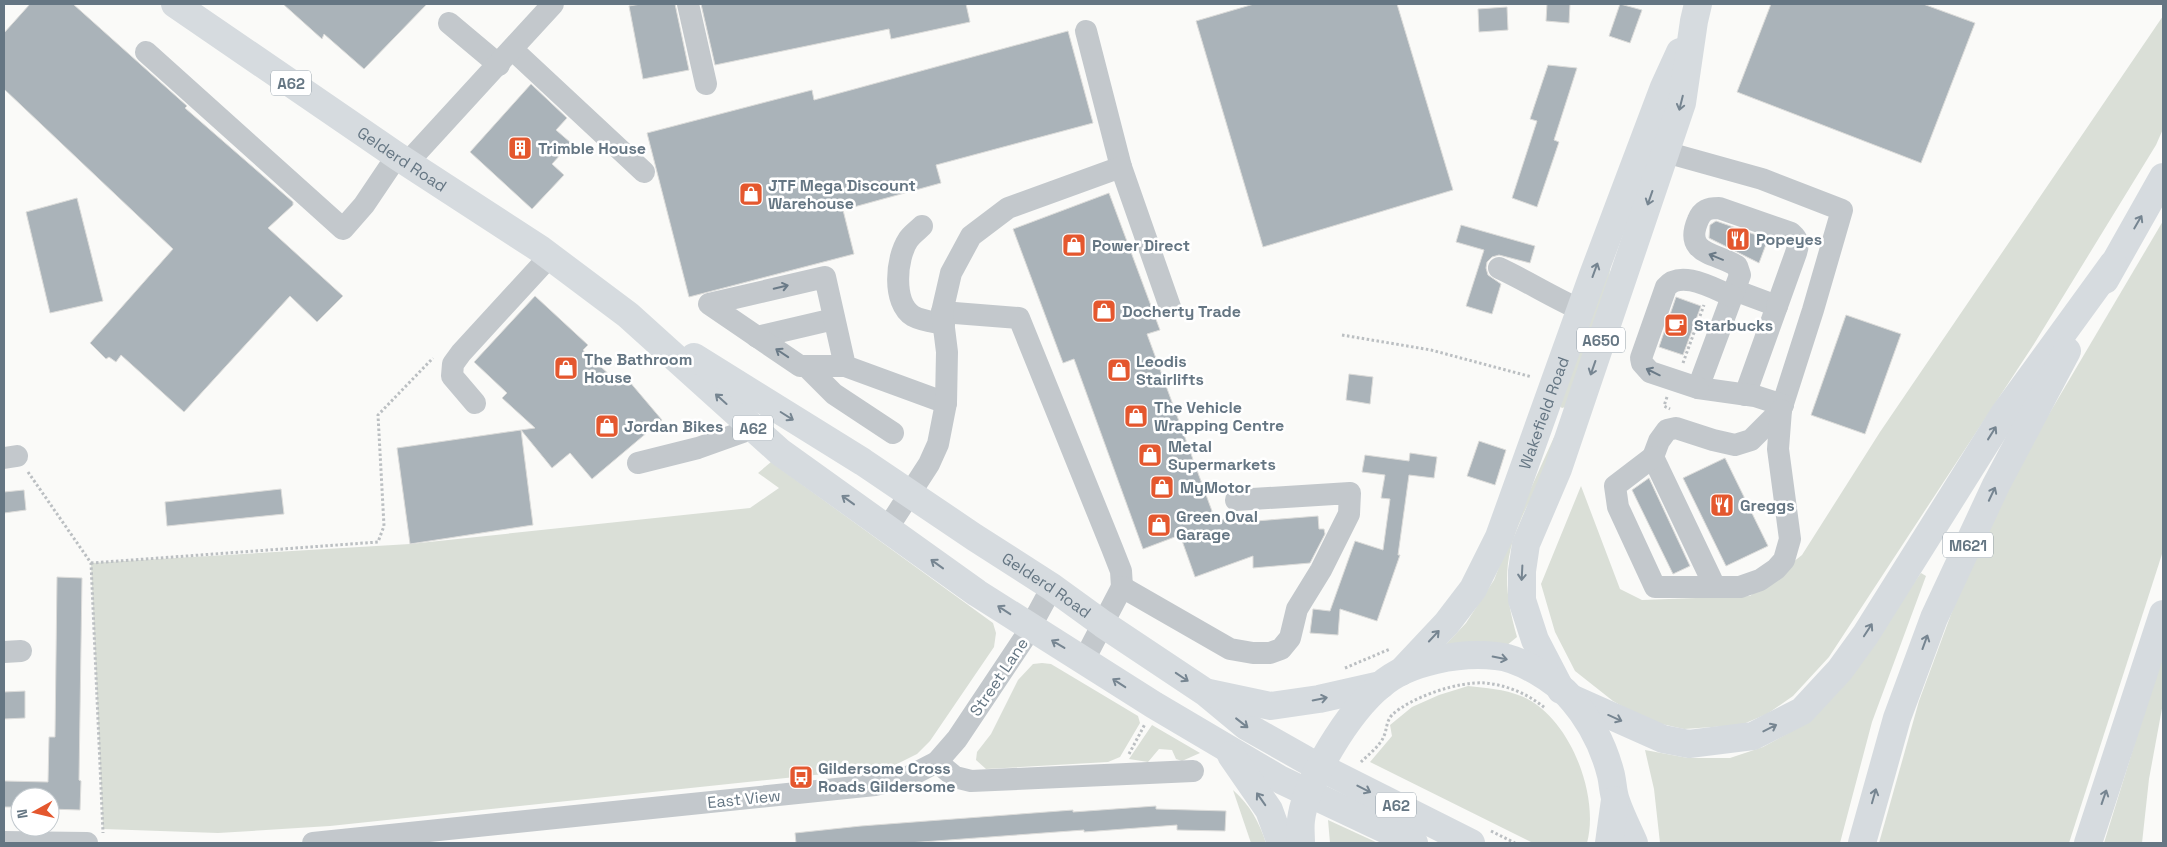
<svg xmlns="http://www.w3.org/2000/svg" width="2167" height="847" font-family="'Space Grotesk',sans-serif">
<style>
.green{fill:#dadfd7}
.building{fill:#aab3b9;stroke:#dcdcda}
.lines{fill:none;stroke-linecap:round;stroke-linejoin:round}
.path{stroke:#bbbfc2;stroke-width:3;stroke-dasharray:2.5 2.5;stroke-linecap:butt}
.minor{stroke:#c3c8cc;stroke-width:22}
.major{stroke:#d6dbdf;stroke-width:28}
.highway{stroke:#d6dbdf;stroke-width:28}
.oneway{stroke:#768591}
.oneway2{stroke:#6a7a87}
.labels{text-anchor:middle;dominant-baseline:central;stroke-width:5;stroke-linejoin:round;paint-order:stroke}
.shield{fill:#fff;stroke:#939fa8;stroke-width:1}
.shield-label{font-size:15px;font-weight:bold;fill:#657683}
.poi-label{font-size:16px;font-weight:bold;fill:#657683;stroke:#fff;text-anchor:start}
.street-label{font-size:16px;fill:#657683;stroke:#fff}
</style>
<rect width="100%" height="100%" fill="#fafaf8"/>
<g class="green">
<path d="M2163,16V129L2156,145L2034,344L1829,657L1793,696L1767,714L1741,725L1684,729L1648,721L1613,701L1575,671L1555,632L1541,584L1581,486L1620,589L1642,600L1750,596L1802,555L1880,432Z"/>
<path d="M2163,221V551L2069,843H1879L1919,701L1960,590L2026,453Z"/>
<path d="M1606,270H1610L1609,279L1569,406L1562,408L1557,404Z"/>
<path d="M1555,435C1551,450 1548,465 1542,479C1537,492 1527,504 1522,517C1502,561 1504,591 1517,637L1501,650L1437,654L1466,623L1494,580L1522,508Z"/>
<path d="M771,462L993,623L996,633L994,647L930,741L917,754L891,767L330,826L218,833L103,829L91,563L410,544L750,508L779,488L758,473Z"/>
<path d="M1921,573L1926,576L1872,722L1840,843H1660L1654,789L1645,750L1688,758H1730L1763,747L1803,725L1834,692Z"/>
<path d="M2163,652V703L2149,779L2142,843H2104Z"/>
<path d="M1042,663L1051,664L1138,716L1140,723L1120,757L1108,762L986,769L976,760L977,752L991,734L1018,680L1033,664Z"/>
<path d="M1468,686C1486,688 1504,689 1521,696C1569,715 1600,795 1587,843H1533L1370,762L1392,736L1390,725L1412,707L1439,695Z"/>
<path d="M1152,725L1200,753L1182,761L1176,759L1172,750L1159,749L1148,762L1129,759Z"/>
<path d="M1233,790C1250,805 1259,822 1266,843H1251Z"/>
<path d="M1328,820L1378,843H1330Z"/>
</g>
<g class="building">
<path d="M30,4H73L187,106L185,108L293,202V205L268,228L343,296L317,322L290,296L184,412L121,355L116,362L109,357L106,359L90,343L173,249L4,89V33Z"/>
<path d="M283,4H427L364,69L324,34L322,39Z"/>
<path d="M641,4H675L689,70L643,79L629,6Z"/>
<path d="M701,4H966L970,22L891,39L889,29L715,65Z"/>
<path d="M1254,4H1397L1453,190L1263,247L1196,21Z"/>
<path d="M1547,4H1570L1569,23L1546,21Z"/>
<path d="M1620,4L1642,10L1630,43L1609,36Z"/>
<path d="M1771,4H1923L1975,23L1921,163L1737,92Z"/>
<path d="M1507,7L1508,30L1479,32L1478,9Z"/>
<path d="M1068,31L1093,123L936,165L941,183L843,210L854,254L689,297L647,133L812,90L814,100Z"/>
<path d="M1548,65L1577,68L1554,140L1559,142L1537,207L1512,198L1537,121L1530,119Z"/>
<path d="M531,84L567,118L556,130L571,143L552,164L564,175L532,209L470,152Z"/>
<path d="M1109,193L1160,330L1147,334L1216,522L1229,517L1231,523L1318,516L1319,529H1324L1325,534L1310,563L1253,568V556L1195,577L1180,535L1143,549L1074,359L1063,363L1013,229Z"/>
<path d="M77,198L103,301L50,313L26,212Z"/>
<path d="M1716,221L1768,239L1759,263L1709,238L1710,225Z"/>
<path d="M1461,225L1535,246L1530,263L1499,255L1492,257L1487,262L1486,268L1488,275L1501,284L1492,314L1466,306L1484,250L1456,242Z"/>
<path d="M535,296L588,345L583,350L615,380L623,374L662,420L592,479L570,453L552,468L521,430L535,428L502,398L507,393L474,362Z"/>
<path d="M1676,297L1701,306L1683,355L1659,347Z"/>
<path d="M1846,315L1901,334L1865,434L1811,415Z"/>
<path d="M1349,374L1373,377L1370,404L1346,400Z"/>
<path d="M521,430L533,525L410,544L397,448Z"/>
<path d="M1479,441L1506,450L1495,485L1467,476Z"/>
<path d="M1410,453L1437,457L1434,478L1409,475L1398,555H1400L1377,621L1340,609L1338,635L1310,633L1313,609L1330,611L1355,541L1383,550L1390,499L1381,498L1385,475L1362,472L1365,455L1409,461Z"/>
<path d="M1725,458L1768,546L1726,566L1683,478Z"/>
<path d="M1649,478L1690,566L1673,574L1632,490Z"/>
<path d="M281,489L284,514L167,526L165,502Z"/>
<path d="M24,490L26,510L4,513V492Z"/>
<path d="M57,577L82,578L79,780L81,781L80,810L50,809V797H20V807H4V781L48,782L49,737H55Z"/>
<path d="M25,691V718L4,719V692Z"/>
<path d="M1156,806V809L1226,811L1225,831L1177,830V825L1084,832V830L908,843H796L795,833L861,826L1073,810V812Z"/>
</g>
<g class="lines">
<g class="path">
<path d="M1342,335L1431,350L1532,377"/>
<path d="M1683,363L1704,305"/>
<path d="M1667,397L1664,406L1670,409"/>
<path d="M28,472L91,563L103,833"/>
<path d="M91,563L378,542L384,526L378,415L433,358"/>
<path d="M1345,668L1390,649"/>
<path d="M1129,754L1145,724"/>
<path d="M1361,762C1368,755 1380,746 1384,736C1387,729 1386,722 1392,715C1411,697 1459,681 1485,683C1507,685 1528,694 1545,708"/>
<path d="M1491,831L1515,843"/>
</g>
<g class="minor">
<path d="M688,4L706,84"/>
<path d="M449,23L499,65"/>
<path d="M1086,31L1121,167"/>
<path d="M513,50L644,172"/>
<path d="M146,52L343,229L364,205L397,156"/>
<path d="M1665,152L1762,179L1842,210L1813,310L1781,410L1751,440L1735,445L1713,440L1676,428L1667,430L1659,441L1653,457L1715,587"/>
<path d="M408,162L553,4"/>
<path d="M922,226C917,231 911,235 908,240C896,258 892,303 913,316C922,321 934,322 944,324"/>
<path d="M1499,268C1527,281 1552,297 1581,310"/>
<path d="M1734,290L1777,306L1745,395"/>
<path d="M1777,306L1796,253C1799,244 1799,240 1791,233L1719,208C1708,208 1702,210 1698,220C1683,255 1717,253 1737,266L1740,275L1698,388L1755,396L1783,405"/>
<path d="M942,312L1019,318L1112,548L1121,571L1122,587"/>
<path d="M757,337L834,319"/>
<path d="M806,366L834,394L893,433"/>
<path d="M845,366L825,277L709,304L800,366H845L946,403"/>
<path d="M1698,388L1650,372L1642,363L1641,358L1666,287C1681,269 1714,289 1732,296"/>
<path d="M475,403L452,376L453,364L461,353L550,256"/>
<path d="M1653,457L1615,486L1618,507L1655,587H1740L1760,580L1776,569L1784,560L1790,539L1778,449L1781,410"/>
<path d="M4,458L17,456"/>
<path d="M638,463L698,448L754,428"/>
<path d="M887,529L929,464L938,444L946,403L947,352L942,312L951,273L971,236L1008,208L1121,167L1170,307"/>
<path d="M4,652L21,651"/>
<path d="M1084,660L1122,587L1230,649L1253,653H1270L1281,649L1290,638L1297,609L1321,570L1349,514L1350,493L1236,500"/>
<path d="M937,762L955,777L971,781L1193,771"/>
<path d="M4,842L87,843"/>
<path d="M313,843L875,785L906,778L937,762L957,739L1025,637L1052,587"/>
</g>
<g class="major">
<path id="s1" d="M175,4L397,156L540,249L628,315L780,452L977,593L1154,705L1281,780L1414,843"/>
<path id="s2" d="M694,357L863,462L974,537L1052,587L1103,624L1205,692L1246,726L1306,760L1471,843"/>
<path id="s3" d="M1401,672L1447,623L1473,589L1499,537L1593,275L1664,87L1680,52"/>
<path d="M1561,690L1535,640L1522,600V571L1526,544L1558,469L1682,103L1694,21L1698,4"/>
<path d="M1209,693L1271,706L1319,699L1381,685"/>
<path d="M1231,755L1269,810L1281,843"/>
</g>
<g class="highway">
<path d="M2105,280L2163,177"/>
<path d="M1571,698L1663,739L1689,744L1753,736L1802,711L1840,670L1866,634L2004,414L2113,264"/>
<path d="M1301,843C1301,836 1300,828 1301,820C1306,780 1349,711 1381,685C1408,661 1461,652 1496,656C1520,658 1555,680 1571,698C1590,720 1604,747 1611,775C1613,784 1613,793 1616,801C1621,816 1628,829 1634,843"/>
<path d="M1609,843L1615,800"/>
<path d="M1862,843L1897,718L1934,618L1996,485L2067,351"/>
<path d="M2088,843L2163,614"/>
</g>
</g>
<defs><path id="oneway-shaft" d="M-6 0H5M1.5-3L5.5 0L1.5 3" fill="none" stroke-width="1.6" stroke-linecap="round" stroke-linejoin="round" transform="scale(1.25)"/></defs>
<g class="oneway">
<use href="#oneway-shaft" transform="translate(1681 103) rotate(104)"/>
<use href="#oneway-shaft" transform="translate(1650 198) rotate(109)"/>
<use href="#oneway-shaft" transform="translate(2138 222) rotate(-60)"/>
<use href="#oneway-shaft" transform="translate(1595 270) rotate(-70)"/>
<use href="#oneway-shaft" transform="translate(1593 368) rotate(109)"/>
<use href="#oneway-shaft" transform="translate(721 399) rotate(-138)"/>
<use href="#oneway-shaft" transform="translate(787 416) rotate(32)"/>
<use href="#oneway-shaft" transform="translate(1992 433) rotate(-58)"/>
<use href="#oneway-shaft" transform="translate(1992 494) rotate(-65)"/>
<use href="#oneway-shaft" transform="translate(848 500) rotate(-144)"/>
<use href="#oneway-shaft" transform="translate(937 564) rotate(-144)"/>
<use href="#oneway-shaft" transform="translate(1522 573) rotate(93)"/>
<use href="#oneway-shaft" transform="translate(1004 610) rotate(-147)"/>
<use href="#oneway-shaft" transform="translate(1868 630) rotate(-57)"/>
<use href="#oneway-shaft" transform="translate(1434 636) rotate(-47)"/>
<use href="#oneway-shaft" transform="translate(1925 642) rotate(-70)"/>
<use href="#oneway-shaft" transform="translate(1058 644) rotate(-149)"/>
<use href="#oneway-shaft" transform="translate(1500 658) rotate(11)"/>
<use href="#oneway-shaft" transform="translate(1182 677) rotate(34)"/>
<use href="#oneway-shaft" transform="translate(1119 683) rotate(-147)"/>
<use href="#oneway-shaft" transform="translate(1320 699) rotate(-11)"/>
<use href="#oneway-shaft" transform="translate(1615 718) rotate(24)"/>
<use href="#oneway-shaft" transform="translate(1242 723) rotate(38)"/>
<use href="#oneway-shaft" transform="translate(1770 728) rotate(-27)"/>
<use href="#oneway-shaft" transform="translate(1364 789) rotate(27)"/>
<use href="#oneway-shaft" transform="translate(1874 796) rotate(-74)"/>
<use href="#oneway-shaft" transform="translate(2104 797) rotate(-71)"/>
<use href="#oneway-shaft" transform="translate(1261 799) rotate(-125)"/>
</g>
<g class="oneway2">
<use href="#oneway-shaft" transform="translate(1716 257) rotate(-158)"/>
<use href="#oneway-shaft" transform="translate(781 287) rotate(-13)"/>
<use href="#oneway-shaft" transform="translate(782 353) rotate(-146)"/>
<use href="#oneway-shaft" transform="translate(1653 372) rotate(-154)"/>
</g>
<defs>
<g id="building-square" transform="scale(1.25)"><rect x="-9" y="-9" width="18" height="18" rx="4" fill="#e4572e" stroke="#fff"/><path d="M-4-6H4V6H1V3H-1V6H-4ZM-2.5-4.3h1.7v1.8h-1.7ZM.8-4.3h1.7v1.8H.8ZM-2.5-1h1.7V.8h-1.7ZM.8-1h1.7V.8H.8Z" fill="#fff"/></g>
<g id="shop-square" transform="scale(1.25)"><rect x="-9" y="-9" width="18" height="18" rx="4" fill="#e4572e" stroke="#fff"/><path d="M-5-2.5h2.3a2.7 3.5 0 0 1 5.4 0H5L5.5 6h-11ZM-1.5-2.5h3a1.5 2.3 0 0 0-3 0Z" fill="#fff"/></g>
<g id="restaurant-square" transform="scale(1.25)"><rect x="-9" y="-9" width="18" height="18" rx="4" fill="#e4572e" stroke="#fff"/><path d="M-5-6h1v4h1v-4h1v4h1v-4h1v5L-1.5 .5V6h-2V.5L-5-1ZM5-6V6H3V1.5H1.5Q1.5-4 5-6Z" fill="#fff"/></g>
<g id="cafe-square" transform="scale(1.25)"><rect x="-9" y="-9" width="18" height="18" rx="4" fill="#e4572e" stroke="#fff"/><path d="M-5.5-4.5H6V0H3Q3 3.5 0 3.5H-2.5Q-5.5 3.5-5.5 0ZM3-3.2v2h1.7v-2ZM-6 4.5H4V6H-6Z" fill="#fff"/></g>
<g id="bus-square" transform="scale(1.25)"><rect x="-9" y="-9" width="18" height="18" rx="4" fill="#e4572e" stroke="#fff"/><path d="M-5-6H5V4H4V6H2V4H-2V6H-4V4H-5ZM-3.5-4V0h7V-4ZM-3.5 1.2v1.5H-2V1.2ZM2 1.2v1.5H3.5V1.2Z" fill="#fff"/></g>
</defs>
<g fill-rule="evenodd">
<use href="#building-square" x="520" y="148"/>
<use href="#shop-square" x="751" y="194"/>
<use href="#restaurant-square" x="1738" y="239"/>
<use href="#shop-square" x="1074" y="245"/>
<use href="#shop-square" x="1104" y="311"/>
<use href="#cafe-square" x="1676" y="325"/>
<use href="#shop-square" x="566" y="368"/>
<use href="#shop-square" x="1119" y="370"/>
<use href="#shop-square" x="1136" y="416"/>
<use href="#shop-square" x="607" y="426"/>
<use href="#shop-square" x="1150" y="455"/>
<use href="#shop-square" x="1162" y="487"/>
<use href="#restaurant-square" x="1722" y="505"/>
<use href="#shop-square" x="1159" y="525"/>
<use href="#bus-square" x="801" y="777"/>
</g>
<g class="labels">
<g class="shield">
<rect x="271" y="70.5" width="40" height="25" rx="4"/>
<rect x="1577" y="327.5" width="48" height="25" rx="4"/>
<rect x="733" y="415.5" width="40" height="25" rx="4"/>
<rect x="1943" y="532.5" width="50" height="25" rx="4"/>
<rect x="1376" y="792.5" width="40" height="25" rx="4"/>
</g>
<g class="shield-label">
<text x="291" y="83">A62</text>
<text x="1601" y="340">A650</text>
<text x="753" y="428">A62</text>
<text x="1968" y="545">M621</text>
<text x="1396" y="805">A62</text>
</g>
<g class="poi-label">
<text x="538" y="148">Trimble House</text>
<text x="768" y="185">JTF Mega Discount<tspan x="768" dy="18">Warehouse</tspan></text>
<text x="1756" y="239">Popeyes</text>
<text x="1092" y="245">Power Direct</text>
<text x="1122" y="311">Docherty Trade</text>
<text x="1694" y="325">Starbucks</text>
<text x="584" y="359">The Bathroom<tspan x="584" dy="18">House</tspan></text>
<text x="1136" y="361">Leodis<tspan x="1136" dy="18">Stairlifts</tspan></text>
<text x="1154" y="407">The Vehicle<tspan x="1154" dy="18">Wrapping Centre</tspan></text>
<text x="624" y="426">Jordan Bikes</text>
<text x="1168" y="446">Metal<tspan x="1168" dy="18">Supermarkets</tspan></text>
<text x="1180" y="487">MyMotor</text>
<text x="1740" y="505">Greggs</text>
<text x="1176" y="516">Green Oval<tspan x="1176" dy="18">Garage</tspan></text>
<text x="818" y="768">Gildersome Cross<tspan x="818" dy="18">Roads Gildersome</tspan></text>
</g>
<g class="street-label">
<text stroke="none"><textPath href="#s1" startOffset="275">Gelderd Road</textPath></text>
<text stroke="none"><textPath href="#s3" startOffset="300">Wakefield Road</textPath></text>
<text stroke="none"><textPath href="#s2" startOffset="420">Gelderd Road</textPath></text>
<text transform="translate(999 677) rotate(-56)">Street Lane</text>
<text transform="translate(744 799) rotate(-6)">East View</text>
</g>
</g>
<rect width="2167" height="847" fill="none" stroke="#657683" stroke-width="10"/>
<g transform="translate(35 812) rotate(262)"><circle r="24" fill="#ffffff" stroke="#c1c8cd"/>
<path d="M0-4L9 19L0 12L-9 19Z" fill="#e4572e"/>
<text y="-8" font-size="14" font-weight="bold" text-anchor="middle" fill="#657683">N</text>
</g>
</svg>
